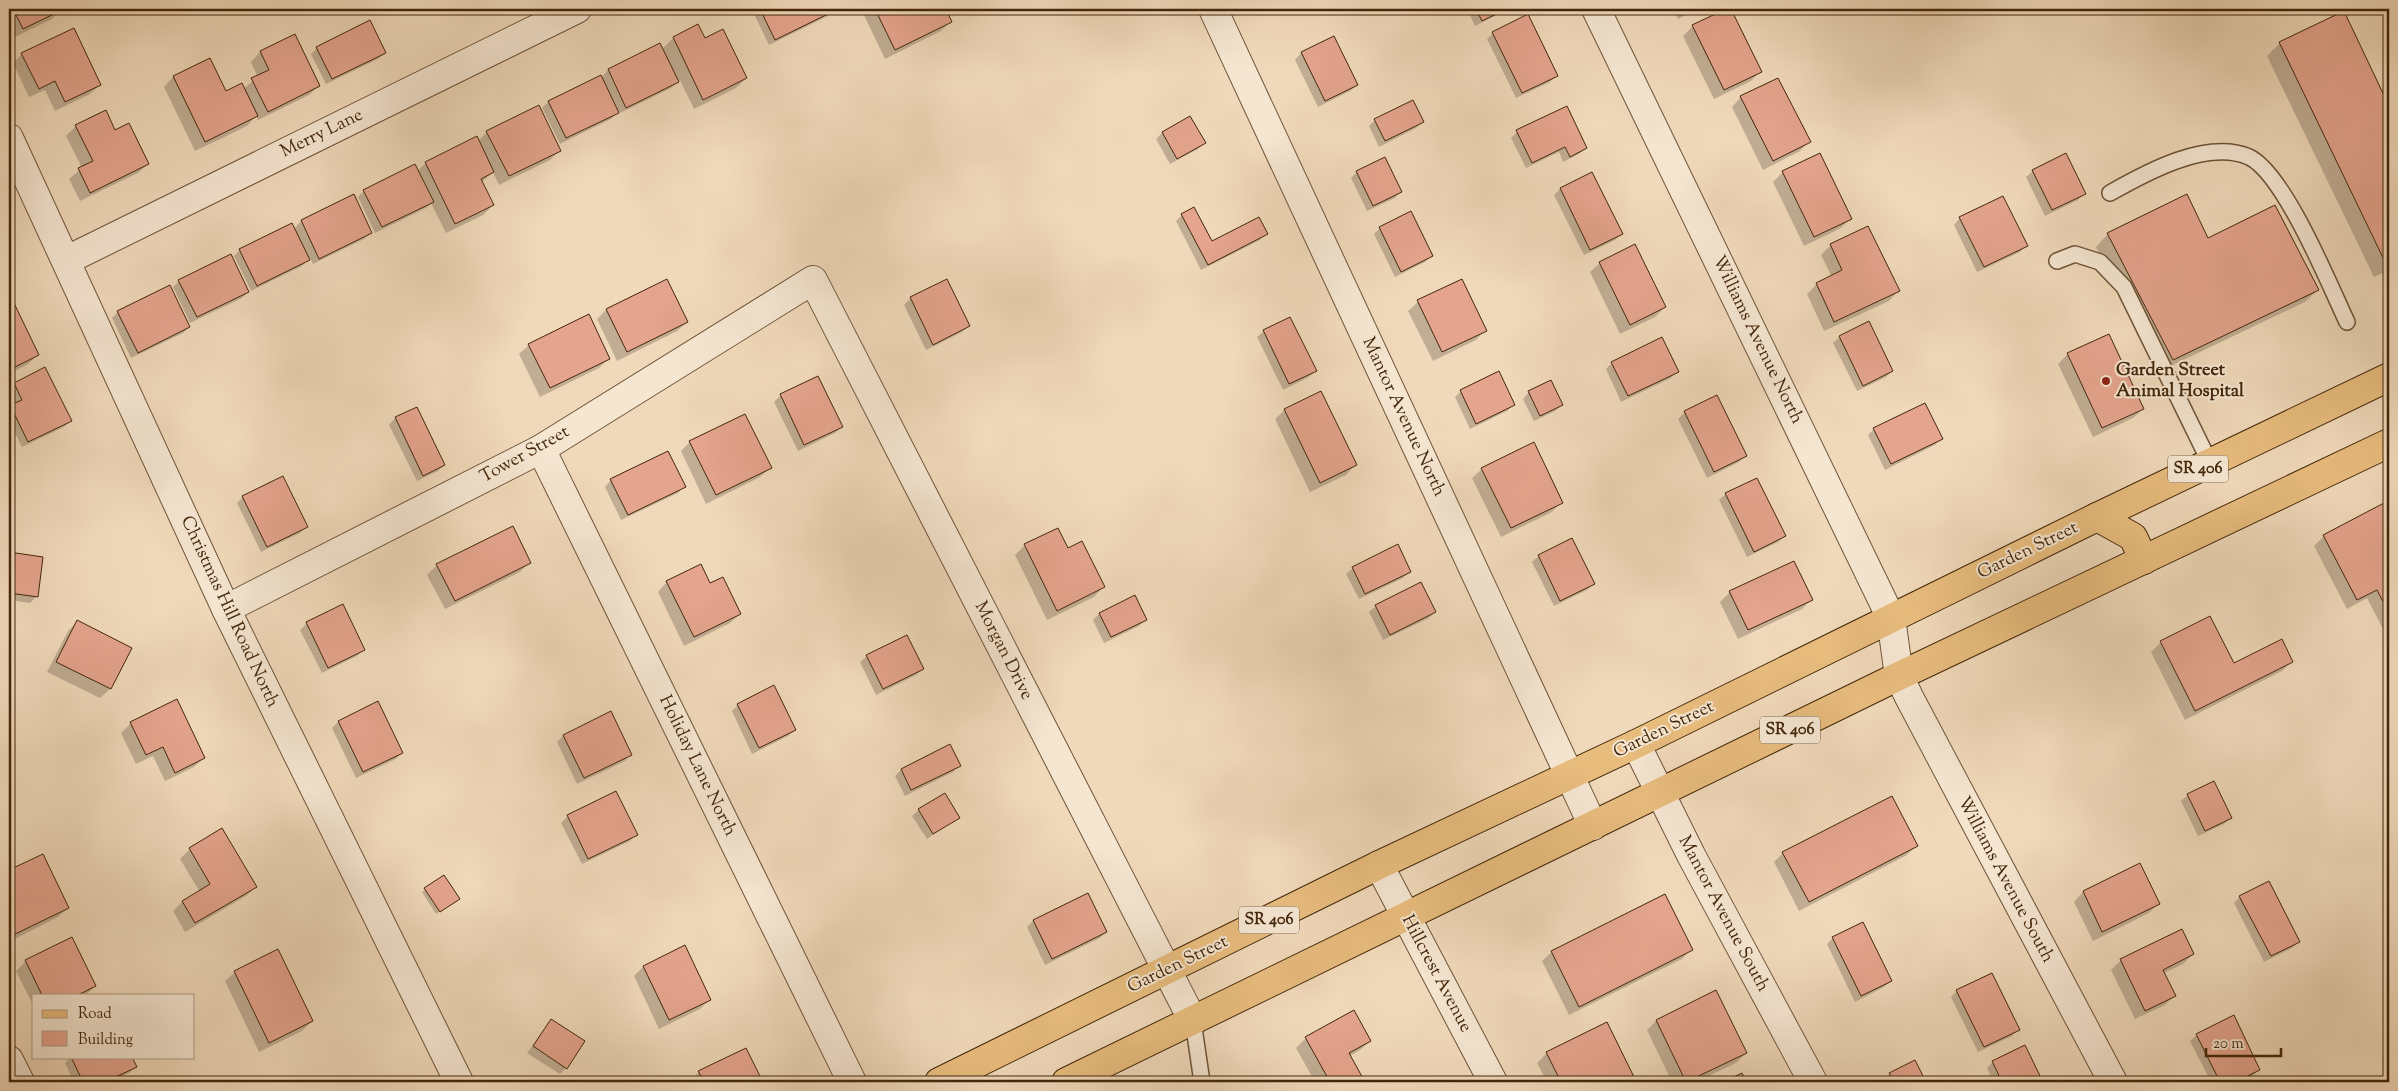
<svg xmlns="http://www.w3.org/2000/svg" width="2398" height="1091" viewBox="0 0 2398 1091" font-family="'Sorts Mill Goudy',serif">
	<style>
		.shadow { fill: #0003 }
		.building { fill: #e4a48d; stroke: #43270a }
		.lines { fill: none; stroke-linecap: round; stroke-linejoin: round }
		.service-casing { stroke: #6e5436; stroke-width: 18 }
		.minor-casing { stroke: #6e5436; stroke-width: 30 }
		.primary-casing { stroke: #43270a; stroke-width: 30 }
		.service { stroke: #f5e6d2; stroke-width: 15 }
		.minor { stroke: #f5e6d2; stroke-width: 28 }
		.primary { stroke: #e8bc7d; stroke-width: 28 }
		.poi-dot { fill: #8f2418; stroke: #f5e6d2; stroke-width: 2 }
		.labels { text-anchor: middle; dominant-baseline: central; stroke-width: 4; stroke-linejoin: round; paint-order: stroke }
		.shield { fill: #f5e6d2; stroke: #786046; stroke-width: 1 }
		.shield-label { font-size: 16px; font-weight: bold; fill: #43270a }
		.street-label { font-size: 18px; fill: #43270a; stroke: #f5e6d2 }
		.poi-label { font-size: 18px; font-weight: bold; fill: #43270a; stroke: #f5e6d2; text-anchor: start }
	</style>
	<rect width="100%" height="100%" fill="#f0d9ba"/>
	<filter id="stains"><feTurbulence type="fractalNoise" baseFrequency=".004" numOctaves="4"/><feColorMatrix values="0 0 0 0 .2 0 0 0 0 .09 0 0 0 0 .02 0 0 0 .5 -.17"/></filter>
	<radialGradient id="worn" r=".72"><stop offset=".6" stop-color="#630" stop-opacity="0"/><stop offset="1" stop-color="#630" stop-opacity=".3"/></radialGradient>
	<g class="shadow">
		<path d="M9 9H62L52 19 13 38 9 28Z"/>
		<path d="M756 9H836L830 15 769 45 753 12Z"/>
		<path d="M861 9H944L950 22 941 31 885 59Z"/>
		<path d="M1467 9H1509L1475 26Z"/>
		<path d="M1673 9H1698L1678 19Z"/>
		<path d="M1730 9 1760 71 1751 81 1714 99 1683 36 1693 26Z"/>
		<path d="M2343 13 2389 108V270L2374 277 2267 56 2280 43Z"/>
		<path d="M698 26 704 40 746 78 736 88 694 109 680 80 671 88 620 113 619 111 611 119 560 144 542 108 548 102 601 78 608 70 660 45 662 49 673 38Z"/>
		<path d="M1493 33 1556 76 1550 82 1516 98 1487 39Z"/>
		<path d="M295 36 319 86 309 95 258 120 256 116 247 126 195 151 164 87 173 77 209 60 225 93 243 89 258 77 251 62 260 52Z"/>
		<path d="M1334 38 1357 85 1350 91 1318 107 1295 60 1301 53Z"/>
		<path d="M317 48 385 53 378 59 326 84 311 54Z"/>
		<path d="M22 54 100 85 90 94 55 111 45 90 29 97 13 63Z"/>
		<path d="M1741 97 1809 141 1800 151 1763 170 1732 107Z"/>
		<path d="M1375 120 1423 122 1416 128 1379 147 1369 126Z"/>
		<path d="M76 126 114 131 148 164 138 173 80 201 69 179 82 168 66 136Z"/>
		<path d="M487 132 560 150 550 160 499 185 493 172 482 182 493 205 483 215 446 233 431 203 426 208 375 233 358 197 364 191 417 171 426 163 478 141Z"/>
		<path d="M1517 132 1586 148 1579 154 1563 162 1559 152 1526 168 1511 138Z"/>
		<path d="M1162 133 1204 143 1198 149 1170 164 1156 139Z"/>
		<path d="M1819 155 1850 219 1841 228 1804 246 1773 182 1783 172Z"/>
		<path d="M2033 171 2084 193 2078 200 2045 216 2026 177Z"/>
		<path d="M1357 172 1401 191 1395 198 1367 211 1351 178Z"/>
		<path d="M1560 189 1621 234 1615 240 1584 255 1554 195Z"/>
		<path d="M353 196 371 233 364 239 313 264 310 258 302 266 251 291 234 256 240 250 294 229 301 221Z"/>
		<path d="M1182 215 1212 243 1266 233 1260 240 1201 270 1176 221Z"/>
		<path d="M1960 218 2026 245 2020 252 1977 272 1954 225Z"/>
		<path d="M1380 228 1431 256 1425 262 1395 277 1374 234Z"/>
		<path d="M2108 234 2207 240 2318 290 2305 302 2160 371 2096 247Z"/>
		<path d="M1831 245 1898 291 1889 301 1824 331 1807 294 1817 284 1832 277 1821 255Z"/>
		<path d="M1600 263 1665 307 1655 317 1620 334 1590 272Z"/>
		<path d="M667 280 687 322 677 331 617 361 597 319 606 310Z"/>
		<path d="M179 281 248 292 242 298 190 323 173 287Z"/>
		<path d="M946 281 968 326 962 332 926 350 904 305 911 298Z"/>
		<path d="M12 302 38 355 28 364 9 374V304Z"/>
		<path d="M1418 302 1485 330 1476 340 1433 361 1408 311Z"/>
		<path d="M118 312 189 327 183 333 131 358 112 318Z"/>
		<path d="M1264 331 1315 371 1309 377 1283 390 1257 337Z"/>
		<path d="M1840 337 1892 371 1886 377 1857 391 1833 343Z"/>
		<path d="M529 345 609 358 599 368 540 397 519 354Z"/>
		<path d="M2068 354 2143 409 2133 418 2093 437 2058 364Z"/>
		<path d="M1612 363 1677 371 1671 378 1621 402 1606 369Z"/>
		<path d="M45 369 70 421 64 427 22 447 9 421V409L15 404 9 389 14 384Z"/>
		<path d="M818 377 842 426 835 433 798 451 774 402 780 396Z"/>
		<path d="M1461 391 1514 404 1507 411 1470 429 1455 397Z"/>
		<path d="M1529 392 1562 405 1555 411 1534 421 1523 399Z"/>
		<path d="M1716 397 1745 456 1739 462 1707 478 1678 419 1685 412Z"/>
		<path d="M416 408 444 465 438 471 417 481 389 425 395 418Z"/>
		<path d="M1285 410 1355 465 1346 475 1310 492 1275 419Z"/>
		<path d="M1874 429 1941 439 1935 445 1885 470 1868 435Z"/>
		<path d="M690 442 770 468 760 477 706 504 681 451Z"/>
		<path d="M1482 469 1561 502 1552 512 1501 537 1472 478Z"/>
		<path d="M611 480 684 486 678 493 621 520 605 487Z"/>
		<path d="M1726 494 1784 536 1778 542 1747 557 1719 500Z"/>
		<path d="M243 497 306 527 300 533 261 552 237 503Z"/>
		<path d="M2384 505 2389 516V628L2384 631 2367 598 2347 609 2314 546 2324 536Z"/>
		<path d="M1025 545 1067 550 1103 587 1094 597 1047 620 1015 555Z"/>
		<path d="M9 554 42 558 37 596 30 603 9 600Z"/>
		<path d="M1539 556 1593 584 1587 590 1554 606 1532 562Z"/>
		<path d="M530 562 520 572 445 609 427 575 437 565Z"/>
		<path d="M1353 568 1410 571 1403 578 1359 599 1346 574Z"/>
		<path d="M667 582 710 585 740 614 730 623 684 646 658 592Z"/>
		<path d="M1730 592 1811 600 1802 609 1738 639 1720 602Z"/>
		<path d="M1134 597 1145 620 1139 626 1104 643 1093 620 1099 614Z"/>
		<path d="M1376 606 1435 612 1429 618 1383 640 1369 612Z"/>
		<path d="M2209 617 2233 665 2292 661 2282 671 2185 720 2151 652 2160 643Z"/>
		<path d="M77 622 130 648 110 689 100 698 47 672 68 631Z"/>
		<path d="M307 623 364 649 357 656 322 673 300 630Z"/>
		<path d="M867 656 923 669 916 675 876 695 860 662Z"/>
		<path d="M738 705 795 730 788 736 752 754 732 711Z"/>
		<path d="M611 713 631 754 625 761 577 784 557 742 563 736Z"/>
		<path d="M338 722 402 752 396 759 356 778 332 728Z"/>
		<path d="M131 723 204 758 194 767 165 781 153 756 136 764 121 733Z"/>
		<path d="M959 766 953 772 905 796 895 776 901 770Z"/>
		<path d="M616 793 636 834 630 841 582 864 561 823 568 816Z"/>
		<path d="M2188 795 2231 817 2224 824 2198 836 2181 801Z"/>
		<path d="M919 810 958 818 927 839 912 816Z"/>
		<path d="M1916 846 1907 855 1799 911 1774 862 1783 853Z"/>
		<path d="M190 849 256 887 246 896 185 932 173 911 182 902 200 892 180 859Z"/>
		<path d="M42 855 68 908 58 917 9 942V872Z"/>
		<path d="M2140 865 2158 904 2149 913 2093 941 2074 902 2083 892Z"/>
		<path d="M444 877 456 901 436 914 422 892Z"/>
		<path d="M1087 894 1106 932 1100 938 1045 965 1027 927 1033 921Z"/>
		<path d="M2240 897 2299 941 2292 948 2264 962 2234 903Z"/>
		<path d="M1833 938 1891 981 1884 987 1855 1002 1827 944Z"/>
		<path d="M72 939 95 986 86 995H34V1007L16 971 26 961Z"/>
		<path d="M1691 950 1682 959 1569 1015 1542 961 1552 952Z"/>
		<path d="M2193 954 2183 964 2164 973 2175 995 2165 1005 2135 1019 2111 970 2121 960Z"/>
		<path d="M643 967 710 999 700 1009 659 1029 634 976Z"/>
		<path d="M235 972 312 1021 302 1031 259 1052 225 981Z"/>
		<path d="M1957 991 2018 1029 2012 1036 1978 1052 1951 997Z"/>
		<path d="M551 1020 566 1068 560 1074 527 1053Z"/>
		<path d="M1656 1021 1746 1053 1736 1063 1696 1082H1672L1647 1030Z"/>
		<path d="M2197 1035 2259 1069 2253 1076 2239 1082H2211L2190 1041Z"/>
		<path d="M1306 1038 1370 1041 1360 1050 1350 1056 1364 1082H1315L1296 1048Z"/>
		<path d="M2024 1047 2041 1082H1993L1987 1068 1993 1062Z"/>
		<path d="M745 1049 761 1082H694L693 1078 699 1072Z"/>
		<path d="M1547 1053 1633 1078 1629 1082H1547L1537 1063Z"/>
		<path d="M71 1057H131L135 1067 129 1073 110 1082H74L65 1063Z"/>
		<path d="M1915 1062 1925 1082H1884V1080L1890 1074Z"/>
	</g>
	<g class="building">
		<path d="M13 9H64L23 29Z"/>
		<path d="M760 9H838L775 40Z"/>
		<path d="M875 9H946L952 22 895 50Z"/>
		<path d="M1476 9H1506L1482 21Z"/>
		<path d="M1726 9H1731L1762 72 1724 90 1692 25Z"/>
		<path d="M2344 11 2389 106V265L2387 266 2279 42Z"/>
		<path d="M1528 14 1558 76 1522 93 1492 32Z"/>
		<path d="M370 20 386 53 332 79 316 47Z"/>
		<path d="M698 24 705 38 723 29 747 78 703 100 673 37Z"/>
		<path d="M74 28 101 85 65 102 55 81 39 89 21 53Z"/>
		<path d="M295 34 320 86 268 112 251 78 269 70 260 51Z"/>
		<path d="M1334 36 1358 85 1325 101 1301 52Z"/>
		<path d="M660 43 679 82 626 108 608 69Z"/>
		<path d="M210 58 226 91 242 83 258 116 205 142 173 76Z"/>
		<path d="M601 75 619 113 566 138 548 101Z"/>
		<path d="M1778 78 1811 142 1773 161 1740 96Z"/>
		<path d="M1413 100 1424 122 1385 141 1374 119Z"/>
		<path d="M539 105 561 151 509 176 486 131Z"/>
		<path d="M1567 106 1587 148 1570 157 1565 147 1532 163 1516 130Z"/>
		<path d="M106 110 115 130 129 123 149 164 90 193 78 168 93 161 75 125Z"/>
		<path d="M1190 116 1206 143 1177 159 1162 132Z"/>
		<path d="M477 136 494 172 481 179 494 205 455 224 425 162Z"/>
		<path d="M1820 153 1852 219 1814 237 1782 171Z"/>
		<path d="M2066 153 2086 194 2052 210 2032 170Z"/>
		<path d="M1385 157 1402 192 1373 206 1356 171Z"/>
		<path d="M415 164 434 202 382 227 363 190Z"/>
		<path d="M1592 172 1623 234 1590 250 1560 188Z"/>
		<path d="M354 194 372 233 319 259 301 220Z"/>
		<path d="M2187 194 2208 238 2275 205 2319 290 2173 360 2107 233Z"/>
		<path d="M2003 196 2028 246 1984 267 1959 217Z"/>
		<path d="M1194 207 1212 241 1259 217 1268 234 1208 265 1181 214Z"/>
		<path d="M1411 211 1433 256 1401 272 1379 227Z"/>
		<path d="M292 223 310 260 257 286 239 249Z"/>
		<path d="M1868 226 1900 291 1834 322 1816 283 1842 270 1830 244Z"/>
		<path d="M1635 244 1666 307 1630 325 1599 262Z"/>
		<path d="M231 254 249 292 197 317 178 280Z"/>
		<path d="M667 279 688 322 627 352 606 309Z"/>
		<path d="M947 279 970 326 933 345 910 297Z"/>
		<path d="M1462 279 1487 331 1442 352 1417 300Z"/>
		<path d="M170 285 190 327 138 353 117 311Z"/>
		<path d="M13 301 39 355 9 370V303Z"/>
		<path d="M589 314 610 359 550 388 528 344Z"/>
		<path d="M1290 317 1317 371 1289 384 1263 330Z"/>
		<path d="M1869 321 1893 371 1863 386 1839 336Z"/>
		<path d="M2109 334 2144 409 2102 428 2067 353Z"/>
		<path d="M1662 337 1679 372 1628 396 1611 362Z"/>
		<path d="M45 367 72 421 28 442 10 405 22 400 14 383Z"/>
		<path d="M1499 371 1515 405 1476 424 1460 390Z"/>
		<path d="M818 376 843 427 804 445 780 394Z"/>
		<path d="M1551 380 1563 405 1540 416 1528 391Z"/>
		<path d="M1321 391 1357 465 1320 483 1284 409Z"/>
		<path d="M1717 395 1747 456 1714 472 1684 411Z"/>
		<path d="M1925 403 1943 439 1891 464 1873 428Z"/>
		<path d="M417 407 445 465 423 476 395 417Z"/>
		<path d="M745 414 772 468 716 495 689 441Z"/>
		<path d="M1534 442 1563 503 1511 528 1481 468Z"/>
		<path d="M668 451 686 487 628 515 610 479Z"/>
		<path d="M283 476 308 527 267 547 242 496Z"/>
		<path d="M1757 478 1786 536 1754 552 1725 493Z"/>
		<path d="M2384 503 2389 513V613L2377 590 2357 600 2323 535Z"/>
		<path d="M513 526 531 563 455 601 436 564Z"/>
		<path d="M1058 528 1068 548 1082 541 1105 587 1057 611 1024 544Z"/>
		<path d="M1572 538 1595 584 1560 601 1538 555Z"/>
		<path d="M1398 544 1411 572 1365 594 1352 567Z"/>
		<path d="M9 552 43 557 38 597 9 593Z"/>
		<path d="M1794 561 1813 600 1748 630 1729 591Z"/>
		<path d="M701 564 710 583 723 577 741 614 694 637 666 581Z"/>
		<path d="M1421 582 1436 612 1390 635 1375 605Z"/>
		<path d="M1135 595 1147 620 1111 637 1099 613Z"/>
		<path d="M343 604 365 650 328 668 306 622Z"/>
		<path d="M2210 616 2234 663 2282 639 2293 662 2195 711 2160 641Z"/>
		<path d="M77 620 132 648 111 689 56 662Z"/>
		<path d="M907 635 924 669 883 689 866 655Z"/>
		<path d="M774 685 796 730 759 748 737 704Z"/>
		<path d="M177 699 205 758 175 773 163 747 146 755 130 722Z"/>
		<path d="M378 701 403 753 363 772 338 721Z"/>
		<path d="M611 711 632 755 584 778 563 735Z"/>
		<path d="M950 744 961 766 911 790 901 769Z"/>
		<path d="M2214 781 2232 818 2205 831 2187 794Z"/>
		<path d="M616 791 638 835 588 859 567 815Z"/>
		<path d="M945 793 960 818 933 834 918 809Z"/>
		<path d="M1892 796 1918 846 1809 902 1782 852Z"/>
		<path d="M222 828 257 887 195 923 182 901 210 884 189 848Z"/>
		<path d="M43 854 69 908 9 937V870Z"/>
		<path d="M2140 863 2160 904 2102 932 2083 891Z"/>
		<path d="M444 875 460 899 440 912 424 888Z"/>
		<path d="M2269 881 2300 942 2271 956 2239 896Z"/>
		<path d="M1088 893 1107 932 1052 959 1033 920Z"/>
		<path d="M1665 894 1693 950 1579 1007 1551 951Z"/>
		<path d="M1863 922 1892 981 1861 996 1832 937Z"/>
		<path d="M2182 929 2194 954 2163 970 2176 996 2145 1011 2120 959Z"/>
		<path d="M72 937 96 986 78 995H42L25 960Z"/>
		<path d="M685 945 711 1000 669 1020 643 966Z"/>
		<path d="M278 949 313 1021 269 1043 234 971Z"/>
		<path d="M1992 973 2020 1030 1984 1047 1956 990Z"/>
		<path d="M1716 990 1747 1053 1686 1082 1656 1020Z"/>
		<path d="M1354 1010 1371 1041 1349 1053 1365 1082H1330L1305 1037Z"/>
		<path d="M2234 1015 2260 1070 2235 1082H2220L2196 1034Z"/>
		<path d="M551 1019 585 1041 567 1069 533 1046Z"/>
		<path d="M1607 1022 1635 1079 1627 1082H1585L1582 1076 1570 1082H1561L1546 1052Z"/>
		<path d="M2025 1045 2043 1082H2002L1992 1061Z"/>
		<path d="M746 1048 763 1082H704L698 1071Z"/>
		<path d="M71 1057H132L137 1067 105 1082H83Z"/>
		<path d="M1915 1060 1926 1082H1894L1889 1073Z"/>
		<path d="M1742 1073 1746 1082H1723Z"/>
	</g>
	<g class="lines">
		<g class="service-casing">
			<g id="service">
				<path d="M2110 193C2147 172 2207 139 2249 157 2284 173 2330 286 2347 322"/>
				<path d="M2057 261 2075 254 2100 262 2124 287 2210 463"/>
				<path d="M1193 1021 1202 1082"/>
			</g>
		</g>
		<g class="minor-casing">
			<g id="minor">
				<path d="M1213 9 1593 826"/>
				<path d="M1596 9 1891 618 1899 676 1909 697 2113 1082"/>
				<path d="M9 138 226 609 459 1082"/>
				<path d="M67 260 577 9"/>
				<path d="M541 449 852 1082"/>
				<path d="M226 609 541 449 813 280 1193 1021"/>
				<path d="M1636 744 1691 855 1813 1082"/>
				<path d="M1379 865 1493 1082"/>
				<path d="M9 1060 20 1082"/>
			</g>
		</g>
		<g class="primary-casing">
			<g id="primary">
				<path d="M2097 517 2133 537 2144 560"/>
				<path d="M939 1082 1379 865 1636 744 2097 517 2389 377"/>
				<path d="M1066 1082 1899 676 2389 443"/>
			</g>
		</g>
		<use href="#service" class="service"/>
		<use href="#minor" class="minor"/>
		<use href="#primary" class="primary"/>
	</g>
	<circle class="poi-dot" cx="2106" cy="381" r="5"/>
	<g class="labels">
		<g class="shield">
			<rect x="2168" y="455.5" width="60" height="27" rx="4"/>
			<rect x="1760" y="716.5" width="60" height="27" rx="4"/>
			<rect x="1239" y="906.5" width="60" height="27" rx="4"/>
		</g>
		<g class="shield-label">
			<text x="2198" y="469">SR 406</text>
			<text x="1790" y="730">SR 406</text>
			<text x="1269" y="920">SR 406</text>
		</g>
		<g class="street-label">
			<text transform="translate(322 134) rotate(-26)">Merry Lane</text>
			<text transform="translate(1757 340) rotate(64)">Williams Avenue North</text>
			<text transform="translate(1403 417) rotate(65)">Mantor Avenue North</text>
			<text transform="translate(525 455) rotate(-29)">Tower Street</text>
			<text transform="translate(2028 551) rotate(-26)">Garden Street</text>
			<text transform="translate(229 612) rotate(65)">Christmas Hill Road North</text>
			<text transform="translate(1003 651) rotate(63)">Morgan Drive</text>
			<text transform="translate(1664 730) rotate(-26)">Garden Street</text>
			<text transform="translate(697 766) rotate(64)">Holiday Lane North</text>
			<text transform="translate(2005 880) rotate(62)">Williams Avenue South</text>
			<text transform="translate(1723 914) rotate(62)">Mantor Avenue South</text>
			<text transform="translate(1178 965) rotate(-26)">Garden Street</text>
			<text transform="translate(1436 974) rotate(62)">Hillcrest Avenue</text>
		</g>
		<g class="poi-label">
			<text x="2116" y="371">Garden Street<tspan x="2116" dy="21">Animal Hospital</tspan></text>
		</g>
	</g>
	<rect width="2398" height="1091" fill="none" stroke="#f0d9ba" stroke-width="30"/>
	<rect x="10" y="10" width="2378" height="1071" fill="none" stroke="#43270a" stroke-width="2.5"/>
	<rect x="15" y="15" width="2368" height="1061" fill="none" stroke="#43270a"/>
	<rect x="32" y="994" width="162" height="65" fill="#f5e6d2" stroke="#ae9a82"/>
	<rect x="42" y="1010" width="25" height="8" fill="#e8bc7d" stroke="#ae9a82"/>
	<text x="78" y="1018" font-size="15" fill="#43270a">Road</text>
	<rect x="42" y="1031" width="25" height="15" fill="#e4a48d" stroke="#ae9a82"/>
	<text x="78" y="1044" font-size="15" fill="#43270a">Building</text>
	<path d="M2206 1048v8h75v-8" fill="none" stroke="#43270a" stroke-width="2.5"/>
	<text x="2213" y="1048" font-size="15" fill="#43270a" stroke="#f5e6d2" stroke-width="4" paint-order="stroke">20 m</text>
	<rect width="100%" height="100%" filter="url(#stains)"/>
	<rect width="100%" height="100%" fill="url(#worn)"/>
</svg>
